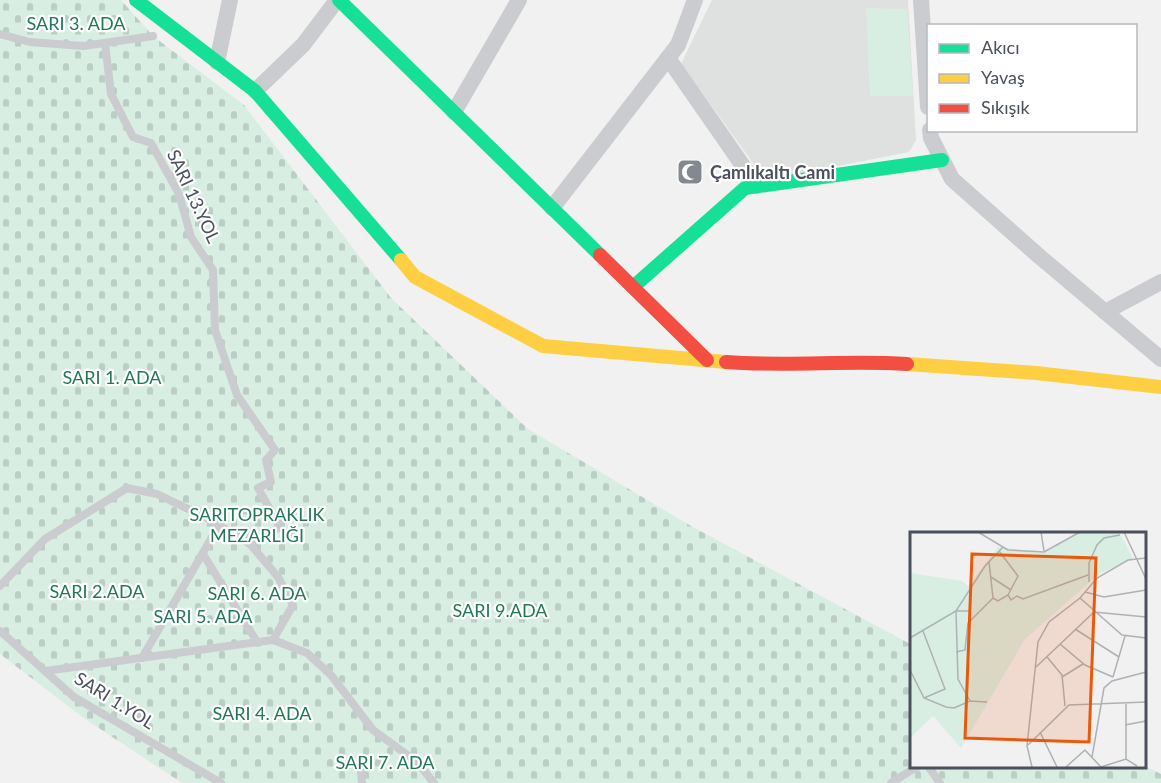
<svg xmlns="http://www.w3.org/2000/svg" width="1161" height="783" viewBox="0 0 1161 783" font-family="Lato,sans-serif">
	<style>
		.education { fill: #dfe0e0 }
		.grass { fill: #d8eee3 }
		.cemetery { fill: url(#cemetery-stones) }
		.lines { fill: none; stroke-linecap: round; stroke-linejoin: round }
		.lane { stroke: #cbcccf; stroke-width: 8 }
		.street { stroke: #cbcccf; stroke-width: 16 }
		.fast { stroke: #16e098; stroke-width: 14 }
		.slow { stroke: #ffcf43; stroke-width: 14 }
		.jam { stroke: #f24e42; stroke-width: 14 }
		.labels { text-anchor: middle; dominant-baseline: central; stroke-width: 4.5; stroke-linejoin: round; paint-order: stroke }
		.park-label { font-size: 18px; fill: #217758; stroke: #fff }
		.poi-label { font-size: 18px; font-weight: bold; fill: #4a515c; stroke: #fff; text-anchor: start }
		.street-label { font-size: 18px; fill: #4a515c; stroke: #fff }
		.inset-road { fill: none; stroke: #aeb1b5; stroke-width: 1.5 }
		.view { fill: #e8590c; fill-opacity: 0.15; stroke: #e8590c; stroke-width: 3 }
		.inset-edge { fill: none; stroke: #4a515c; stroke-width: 3 }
	</style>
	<defs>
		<pattern id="cemetery-stones" width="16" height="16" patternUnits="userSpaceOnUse" patternTransform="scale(1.5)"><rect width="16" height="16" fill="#d8eee3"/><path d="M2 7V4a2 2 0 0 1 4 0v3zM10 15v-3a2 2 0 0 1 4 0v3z" fill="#bbcec5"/></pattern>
	</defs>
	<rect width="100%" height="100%" fill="#f1f1f1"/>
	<path class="education" d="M712 0H908L916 140 909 152 777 178 756 167 681 64Z"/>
	<path class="grass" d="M866 8 907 9 913 96H870Z"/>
	<path class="cemetery" d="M0 0H121L153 36 244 105 391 298 528 429 691 526 912 645V766H1145L1161 774V783H182L85 719 0 654Z"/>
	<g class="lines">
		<g class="lane">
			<path d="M0 34 30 42 83 46 153 36"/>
			<path d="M105 43 111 94 133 137 151 143 179 194 191 237 213 270 215 330 237 395 275 450 266 460 271 482 258 488 280 527 250 544"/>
			<path d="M203 554 257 642"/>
			<path d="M0 586 45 539 127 488 157 494 209 519 250 544 278 577 293 605 273 640"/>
			<path d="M0 631 74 697 221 783"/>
			<path d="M142 658 219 525"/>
			<path d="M45 671 273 640 307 653 331 675 373 730 417 762 434 783"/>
			<path d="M928 766 940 783"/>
			<path d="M361 772 362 783"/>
			<path d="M891 783 918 766"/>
		</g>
		<g class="street">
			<path d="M921 0 928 107"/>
			<path d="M668 58 757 186"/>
			<path d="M217 62 230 0"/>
			<path d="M255 91 303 45 337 0"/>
			<path d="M454 112 519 0"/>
			<path d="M930 130 931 138 952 179 1040 257 1161 359"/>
			<path d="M552 208 678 45 695 0"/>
			<path d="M1105 312 1161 282"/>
		</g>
		<g class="fast">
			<path d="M136 0 255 91 401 260"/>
			<path d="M339 0 600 255"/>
			<path d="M633 287 745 188 942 160"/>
		</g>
		<g class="slow">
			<path d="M401 260 415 277 543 346 726 362"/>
			<path d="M907 364 1036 373 1161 387"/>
		</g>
		<g class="jam">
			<path d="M600 255 707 360"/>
			<path d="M726 362C786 367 847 360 907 364"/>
		</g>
	</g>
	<defs>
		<g id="mosque-square" transform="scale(1.35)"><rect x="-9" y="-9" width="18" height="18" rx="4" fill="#848990" stroke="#fff"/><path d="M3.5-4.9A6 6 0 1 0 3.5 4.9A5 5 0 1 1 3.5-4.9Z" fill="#fff"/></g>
	</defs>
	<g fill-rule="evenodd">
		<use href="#mosque-square" x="690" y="172"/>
	</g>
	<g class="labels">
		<g class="park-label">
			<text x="76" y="23">SARI 3. ADA</text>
			<text x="112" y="377">SARI 1. ADA</text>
			<text x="257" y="514">SARITOPRAKLIK<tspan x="257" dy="21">MEZARLIĞI</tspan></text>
			<text x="97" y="591">SARI 2.ADA</text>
			<text x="257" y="593">SARI 6. ADA</text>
			<text x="500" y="610">SARI 9.ADA</text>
			<text x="203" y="616">SARI 5. ADA</text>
			<text x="262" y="713">SARI 4. ADA</text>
			<text x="385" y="762">SARI 7. ADA</text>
		</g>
		<g class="poi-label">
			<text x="710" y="172">Çamlıkaltı Cami</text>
		</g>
		<g class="street-label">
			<text transform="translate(194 196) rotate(65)">SARI 13.YOL</text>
			<text transform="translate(115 700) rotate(32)">SARI 1.YOL</text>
		</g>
	</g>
	<g transform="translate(910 532)">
		<rect width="236" height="236" fill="#f1f1f1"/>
		<path d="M170 0H209L223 26 189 42 115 107 51 216 23 184 0 206V41L52 49 58 54 88 15 134 20Z" fill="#d8eee3"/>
		<path class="inset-road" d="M68 0 98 18 134 20 170 0M131 0 134 19M214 0 236 47M81 45 101 58M179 50V31L187 13 194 6 210 3M175 60 194 65 236 58M98 63 101 68 107 64 113 67 178 43M83 66 88 69 98 63 108 44 89 19M170 66 212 103 236 106M165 97 209 125M13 99 35 157 14 166M0 106 46 79 75 34 93 15M150 112 175 133 203 145M46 120 55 118 58 91 83 66 79 30M137 125 152 143 155 174M126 135 184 80 236 85M0 138 14 166 36 175 44 176 60 169 77 170M152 145 173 132M203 145 215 104M60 169 48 147 46 79H61M216 172V227M215 193 236 189M130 200 147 235M118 213 159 173 236 170M182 225 194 156 202 149 236 140M122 235 117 214 128 110 139 90 170 66 187 46 218 28 236 26M156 235 175 218 191 235M191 235 216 227 227 234"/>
		<path class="view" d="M62 22 186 26 179 210 55 206Z"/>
		<rect width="236" height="236" class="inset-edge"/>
	</g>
	<rect x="927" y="24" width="210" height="108" fill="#ffffff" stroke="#b7b9be" stroke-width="1.5"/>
	<rect x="939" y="44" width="30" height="9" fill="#16e098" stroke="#b7b9be" stroke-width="1.5"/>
	<text x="981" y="54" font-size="18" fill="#4a515c">Akıcı</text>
	<rect x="939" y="74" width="30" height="9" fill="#ffcf43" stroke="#b7b9be" stroke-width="1.5"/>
	<text x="981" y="84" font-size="18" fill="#4a515c">Yavaş</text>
	<rect x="939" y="104" width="30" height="9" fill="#f24e42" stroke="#b7b9be" stroke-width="1.5"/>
	<text x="981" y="114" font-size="18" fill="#4a515c">Sıkışık</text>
</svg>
